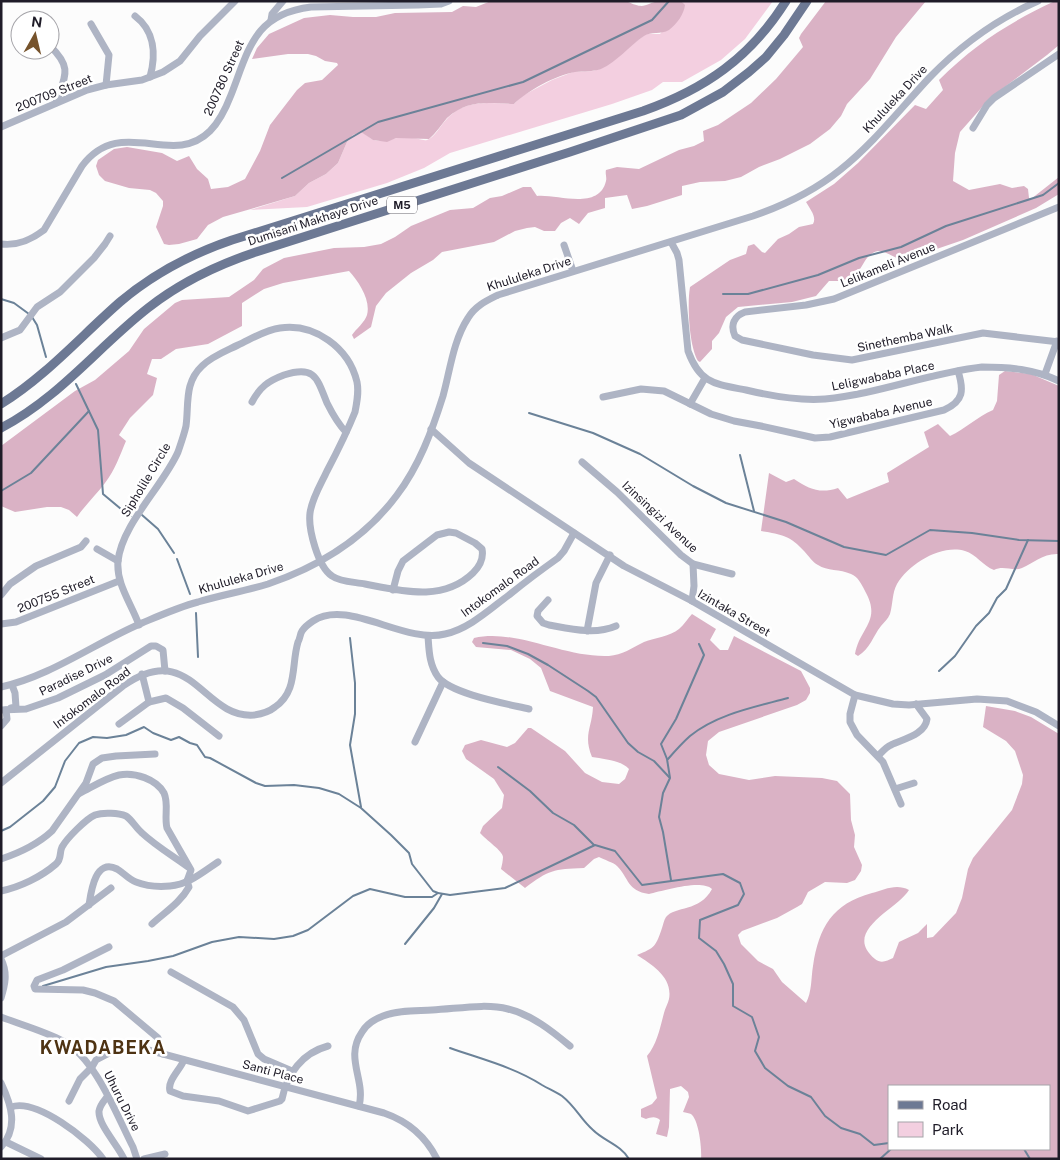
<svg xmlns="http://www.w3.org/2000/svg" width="1060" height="1160" viewBox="0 0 1060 1160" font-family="'Public Sans',sans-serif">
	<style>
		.green { fill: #f3cfe0 }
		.forest { fill: #dab2c5; fill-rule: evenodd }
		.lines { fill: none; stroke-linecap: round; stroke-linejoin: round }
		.stream { stroke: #6b8298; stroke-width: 2 }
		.minor { stroke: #aeb4c4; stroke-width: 7 }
		.major { stroke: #6d7994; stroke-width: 9 }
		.labels { text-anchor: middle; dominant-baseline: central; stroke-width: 5; stroke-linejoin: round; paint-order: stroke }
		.shield { fill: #fff; stroke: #626068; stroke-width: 1 }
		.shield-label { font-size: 11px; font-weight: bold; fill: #1f1c28 }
		.street-label { font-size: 12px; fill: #1f1c28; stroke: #fff }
		.district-label { font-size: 18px; font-weight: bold; letter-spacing: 1px; fill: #4e3313; stroke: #fff }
	</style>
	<rect width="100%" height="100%" fill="#fcfcfc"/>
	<path class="green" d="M681 1H773L745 39 721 60 682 82H663L652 90 612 104 450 153 424 168 387 183 307 207 250 210 295 196 309 183 326 174 338 163 347 142 353 135 361 132C366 134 369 138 374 140 383 143 388 139 397 138 401 137 408 137 412 138 417 138 423 141 427 140 435 137 440 126 446 120 464 99 489 103 514 104L522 96 552 80 573 72 593 71 602 68 646 34H660L684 5Z"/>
	<g class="forest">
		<path d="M491 1H626C647 11 643 3 661 1 667 1 674 1 681 1L685 5C684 14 677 24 669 30 661 35 651 31 644 36 629 46 617 62 601 69 592 72 584 71 575 72 556 75 527 91 514 104 488 103 468 99 447 118 441 125 436 133 429 139L396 138 387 142 373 140 361 132 353 135 347 142 338 163 326 174 309 183 295 196 223 217 208 225 197 239 179 244 169 245 164 244 156 227 163 206V201L156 193 150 190 129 188 105 181 99 175 96 166 98 160 114 149 127 147 162 153 177 161 189 156 197 169 208 179 211 189 228 187 245 179 260 151 270 125 297 90 305 83 322 80 338 65 337 63 325 61 316 56 308 54H288L252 59 257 48 269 34 304 18 330 15 353 17H376L395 13 452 12 463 6 476 7Z"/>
		<path d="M826 1H926L896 37 870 79 847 104 841 116 830 129 810 144 780 159 759 167 741 177 725 181 700 182 682 186V195L647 206 632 209 627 195 605 198V208L588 213 579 224 570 218 561 223 555 231H544L535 227 527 228 515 231 494 242 442 252 433 260 411 273 386 293 376 306 371 327 354 339 352 335C356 329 365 322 367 315 371 300 359 282 349 271L283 283 264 289 242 303V326L208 344 176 349 161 359H152L147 374 157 378 153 395 130 418 119 435 126 441C120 455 115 470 105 483 96 495 86 504 77 517L69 510 61 507H47L15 512 1 506V446L75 391 95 380 129 351 144 329 175 303 182 300 229 297 254 280 263 269 284 258 334 248 364 247 381 244 395 237 411 226 450 210 473 208 490 198 502 196 523 187H531L537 196C557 194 599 211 606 181 607 178 605 173 606 170L617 167 639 169 679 150 694 146 704 141 703 131 718 125 751 103 776 79 803 47 799 38 801 34Z"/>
		<path d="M1055 1H1059V45L1047 55 990 98 960 132 955 153 953 181 969 190 1000 184 1012 188 1024 186 1028 189 1029 198 1031 199 1059 177V194L1036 208 963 240 922 254 909 252 897 258C892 256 883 250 878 251 857 256 868 283 829 281L816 296 792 302 738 307 726 317 719 333 712 341V349L700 362 698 361C689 346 687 304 690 287L730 260 746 254 748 246 754 244 762 252 765 253 778 239 789 234 799 227 813 224C817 217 810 209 806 202L834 184 858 163 915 105 926 109 943 90 939 80C975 44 1010 22 1055 1Z"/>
		<path d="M1005 371 1031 374 1059 386V554C1043 553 1034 563 1022 568 1013 572 1004 565 994 570 983 566 976 554 965 551 941 544 909 564 897 584 892 593 893 604 890 614 888 619 884 622 881 626 873 636 870 649 858 656L855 654C860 627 882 621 865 591 861 583 858 577 851 574 840 569 827 571 818 565 812 562 809 556 804 551 791 536 781 534 761 531L769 473 786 482 794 479C809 489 820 494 838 488L847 499 889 482 887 473 929 447 924 432 938 424 950 436C965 429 977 417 993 410L997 401 999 375Z"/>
		<path d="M692 614 716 629 710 640 720 650H728L734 636 801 671 810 688V693L806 700 797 705 719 732 708 741 706 755 709 765 719 774 749 780 775 776 822 778 837 781 850 794 851 820 855 835 854 847 862 865 861 871 855 880 847 883 825 882 808 892 802 904 797 907 777 918 742 931 738 935 741 944 758 961 773 969 782 982 806 1003C812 992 811 978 813 966 819 927 832 904 872 893 884 890 896 883 909 890 898 909 841 931 875 959 881 964 887 961 893 958L899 942 918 933 927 924V938L933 937 956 913 962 898 968 869 973 858 1012 810 1022 784 1023 775 1015 751 1006 741 983 727 986 706 1015 711 1031 717 1059 734V1159H701C702 1149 699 1120 691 1114 689 1113 686 1113 683 1112L689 1097 688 1092 681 1086 670 1089 669 1127 667 1137 656 1134 660 1120C656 1116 651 1117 646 1119L641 1117V1109L652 1104 657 1098 647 1056C657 1044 660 1028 664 1013 665 1008 668 1004 669 999 673 977 652 965 637 955 655 948 656 946 662 928 663 925 664 920 666 917 675 906 700 912 712 889 701 879 663 891 649 894 627 891 629 878 617 866 613 862 604 860 599 857L594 859 584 868C553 869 549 870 525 888L501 869C502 865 503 860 503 857 503 851 486 840 480 833L483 826 502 808 504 795 494 779 466 759 462 751 465 745 481 740 507 747 515 743 528 728H531L565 751 585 773 602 782 619 784 625 779 629 769C621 760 603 759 592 757 583 735 592 728 593 707L550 691 541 668 530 659 511 650 476 647 472 642 474 638C516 628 563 658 609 656 622 655 632 648 644 642 655 638 670 636 679 629 684 625 688 618 692 614ZM1049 1086V1149H889V1086Z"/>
	</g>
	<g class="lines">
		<g class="stream">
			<path d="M282 178 378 122 523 82 652 20 669 1"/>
			<path d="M723 294H748L818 275 859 258 901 247 946 226 1043 195 1059 183"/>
			<path d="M1 299 14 303 29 314"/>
			<path d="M32 317 37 325 46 357"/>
			<path d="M76 384 98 430 103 494 127 514 131 516"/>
			<path d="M529 413 593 433 640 454 693 486 726 503 786 522 844 547 886 555 930 530 972 533 1019 540 1059 541"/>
			<path d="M740 455 754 511"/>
			<path d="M1 491 31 473 89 411"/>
			<path d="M142 515 158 529 174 553"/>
			<path d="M177 559 190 594"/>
			<path d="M196 613 198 657"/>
			<path d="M350 638 355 683V714L350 745 361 807"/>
			<path d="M483 643 507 646 528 654 548 665 588 691 596 697 628 743 638 752 654 761 669 777"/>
			<path d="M939 671 955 656 976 626 989 613 997 598 1006 589 1028 540"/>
			<path d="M668 759C675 751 682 743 690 736 717 714 755 707 788 698"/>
			<path d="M498 767 530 791 553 813 574 825 594 845"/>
			<path d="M1 831 10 827 43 801 55 787 65 761 79 743 93 737 107 738 126 735 144 727 153 733 171 740 179 737 190 743 197 745 205 757 210 758 256 783 265 786 294 785 319 788 339 794 361 808 391 835 409 853 412 864 433 891 438 893 450 895 505 888 595 845 615 851 642 885 723 874 740 883 744 894 738 905 700 920 699 938 716 951 724 964 733 984V1006L752 1017 759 1037 755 1051 765 1068 788 1086 811 1097 825 1116 841 1128 860 1134 874 1145 889 1143"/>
			<path d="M671 880 663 832 659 817 663 793 670 778 667 759 661 744 676 719 704 655 699 644"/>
			<path d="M405 944 434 908 442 894"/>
			<path d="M43 986 106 967 148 961 173 956 212 942 239 937 274 939 293 936 308 930 353 896 370 889 405 897H432L438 893"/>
			<path d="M450 1048C481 1059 514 1067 542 1085 549 1089 556 1092 562 1096 576 1107 581 1120 593 1130 604 1141 621 1145 629 1159"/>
			<path d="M1024 1149 1030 1159"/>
			<path d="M880 1159 891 1149"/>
		</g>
		<g class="minor">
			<path d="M135 16C155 31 156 55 150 77"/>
			<path d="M271 20 272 14 283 1"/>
			<path d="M91 24 109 55 106 85"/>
			<path d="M50 46C73 68 65 76 56 103"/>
			<path d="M1 127 87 90 106 85 142 80 163 72 180 61 200 36 235 1"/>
			<path d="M973 128 987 105 994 98 1059 54"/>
			<path d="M1059 207 834 299 806 305 745 312C734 316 730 325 735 336L742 340 813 355 852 360 983 333 1059 342"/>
			<path d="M671 242 677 253 679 260 688 351C700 384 715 384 746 390 771 396 799 401 825 399 878 394 929 373 982 367 1009 367 1034 369 1059 381"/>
			<path d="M1 244C18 246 31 240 44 230L82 166C121 114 172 169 210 131 220 121 226 108 231 95 249 49 254 14 311 7L418 5 441 4 449 1"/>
			<path d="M564 245 573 271"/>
			<path d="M1 338 20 330 37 307 60 292 94 258 105 244 110 236"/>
			<path d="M1045 374 1057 341"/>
			<path d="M603 397 641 389 664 391 711 414 734 421 761 426 815 438 830 437 944 410C964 401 964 390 958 371"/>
			<path d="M252 402C260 387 268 381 284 375 315 365 317 378 327 403 332 413 338 424 346 432"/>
			<path d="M690 404 705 378"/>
			<path d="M431 429 469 463 624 566 692 601 855 695 893 704 909 705 977 699 1007 701 1036 712 1059 726"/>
			<path d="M582 462 617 492 681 555 693 564 694 586 692 601"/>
			<path d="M97 549 118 561"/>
			<path d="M693 564 732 574"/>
			<path d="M1 595 10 584 36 566 81 547 86 541"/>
			<path d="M548 600 538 611 537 616 543 623 549 625C571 629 595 635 616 626"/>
			<path d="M1 624 16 622 119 581"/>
			<path d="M139 625C131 603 116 584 118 561 122 524 163 486 178 452 181 443 184 435 186 426 189 404 184 383 202 366 212 356 226 351 238 345 251 339 265 330 280 328 315 323 349 348 357 382 359 392 357 402 355 412 347 432 337 452 327 471 321 484 312 498 310 513 308 529 318 567 332 576 340 582 355 582 365 584 402 591 443 602 473 573 480 566 484 559 482 549L475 543 456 533 449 532 437 535 403 561 398 571 393 590"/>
			<path d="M587 631 596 583 610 555"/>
			<path d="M428 636C429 650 429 664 438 677 451 694 508 704 529 709"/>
			<path d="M142 674 149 702"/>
			<path d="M1 687C51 676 95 643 142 623 161 615 179 607 198 602 221 595 245 591 268 584 318 567 365 538 397 495 419 466 432 431 443 396 450 371 453 341 468 318 475 306 486 301 498 295L753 216C785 205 814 191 840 170 874 143 900 109 930 77 961 45 997 19 1038 1"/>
			<path d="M855 695 850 714V722L857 735 883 762 901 804"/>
			<path d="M11 708 16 707 15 693 12 685"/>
			<path d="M1 710 26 709 58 698 105 675 151 646H156L163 650 165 671"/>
			<path d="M119 724 149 702 166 698 183 708 219 736"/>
			<path d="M1 726 7 719 6 710"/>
			<path d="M415 742 443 682"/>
			<path d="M878 756C882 752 886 747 891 745 903 739 925 735 927 719L916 704"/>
			<path d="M1 783 123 686C192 638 202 719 254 715 261 714 269 712 275 707 298 691 291 665 298 642 300 639 300 634 302 631 304 628 310 623 313 621 348 598 403 644 445 634 469 629 490 609 509 595 525 582 541 570 558 558L564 551 574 533"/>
			<path d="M895 789 914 783"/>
			<path d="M80 793C92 787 106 778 119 775 135 772 156 779 164 793 169 804 164 817 167 828L191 870 187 881"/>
			<path d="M1 859C19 853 38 844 52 831L86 783 93 764 102 758 116 756 155 754"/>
			<path d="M1 891C20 887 41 877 56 864 62 859 59 853 62 847 67 838 86 819 95 815 103 812 119 813 126 816 132 820 136 828 142 833 156 846 173 856 188 867"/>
			<path d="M89 905C91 892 95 858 117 869 124 873 128 879 136 882 146 886 159 887 170 886 188 885 203 872 218 862"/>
			<path d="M152 924C165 912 180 903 189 887L187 881"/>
			<path d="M109 947 63 970 37 980 34 986 35 989 83 990 95 993 114 1001 158 1038 163 1054"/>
			<path d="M1 956 66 922 111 888"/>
			<path d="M1 959C8 973 5 985 1 998"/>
			<path d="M171 972 233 1007 244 1020 258 1054 264 1059 292 1071"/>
			<path d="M1 1017C22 1025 44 1031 63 1041 96 1059 116 1114 133 1147L137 1159"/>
			<path d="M184 1060C180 1070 167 1081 170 1091L183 1096 219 1101 248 1111 280 1101 282 1099C287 1074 302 1053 328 1046"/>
			<path d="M1 1083C11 1104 19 1127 1 1147"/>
			<path d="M107 1097C104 1101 100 1105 99 1111 98 1125 118 1145 124 1159"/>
			<path d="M69 1101 80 1079 92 1067 96 1060 119 1048 137 1047 384 1113C407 1121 426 1137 437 1159"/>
			<path d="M359 1106C366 1080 344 1058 362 1032 366 1025 375 1019 383 1016 398 1010 416 1011 432 1010 456 1009 485 1003 508 1009 532 1015 552 1031 570 1046"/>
			<path d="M11 1107C36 1098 89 1139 103 1159"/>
			<path d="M6 1142 41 1159"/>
			<path d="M144 1159 165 1154"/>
		</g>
		<g class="major">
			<path d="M1 404C46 376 80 337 120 302 153 274 191 254 232 240L643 111C705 89 750 58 786 1"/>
			<path d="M1 428C59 398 98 347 148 308 181 282 217 265 256 252L570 152 681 115 723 92 749 72 766 57 784 35 807 1"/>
		</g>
	</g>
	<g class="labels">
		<rect class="shield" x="387" y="196.5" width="30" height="17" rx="4"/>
		<g class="shield-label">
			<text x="402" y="205">M5</text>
		</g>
		<g class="street-label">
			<text transform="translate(224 78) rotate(-66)">200780 Street</text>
			<text transform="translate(54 93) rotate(-22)">200709 Street</text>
			<text transform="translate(895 99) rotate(-47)">Khululeka Drive</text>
			<text transform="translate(313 221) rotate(-18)">Dumisani Makhaye Drive</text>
			<text transform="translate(888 265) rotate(-22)">Lelikameli Avenue</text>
			<text transform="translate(529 274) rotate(-18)">Khululeka Drive</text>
			<text transform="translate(905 338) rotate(-12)">Sinethemba Walk</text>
			<text transform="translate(883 376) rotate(-12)">Leligwababa Place</text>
			<text transform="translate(881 413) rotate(-13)">Yigwababa Avenue</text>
			<text transform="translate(146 480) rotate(-59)">Sipholile Circle</text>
			<text transform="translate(660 517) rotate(43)">Izinsingizi Avenue</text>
			<text transform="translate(241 578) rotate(-16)">Khululeka Drive</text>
			<text transform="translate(500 587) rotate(-36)">Intokomalo Road</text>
			<text transform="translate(56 594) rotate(-22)">200755 Street</text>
			<text transform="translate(734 613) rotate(30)">Izintaka Street</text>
			<text transform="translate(76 675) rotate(-26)">Paradise Drive</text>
			<text transform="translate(92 698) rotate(-37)">Intokomalo Road</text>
			<text transform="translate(273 1072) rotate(15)">Santi Place</text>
			<text transform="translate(122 1101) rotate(63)">Uhuru Drive</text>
		</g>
		<g class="district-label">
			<text x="103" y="1047">KWADABEKA</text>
		</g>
	</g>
	<rect width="1060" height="1160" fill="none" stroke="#1f1c28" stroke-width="5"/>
	<rect x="888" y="1085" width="162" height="65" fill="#ffffff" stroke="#a5a4a9"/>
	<rect x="898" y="1101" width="25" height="8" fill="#6d7994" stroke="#a5a4a9"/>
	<text x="932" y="1110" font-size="15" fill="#1f1c28">Road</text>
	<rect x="898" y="1122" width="25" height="15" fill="#f3cfe0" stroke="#a5a4a9"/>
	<text x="932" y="1135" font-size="15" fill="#1f1c28">Park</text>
	<g transform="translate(35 35) rotate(8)"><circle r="24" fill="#ffffff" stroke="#a5a4a9"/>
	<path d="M0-4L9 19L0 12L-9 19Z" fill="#76532c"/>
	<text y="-8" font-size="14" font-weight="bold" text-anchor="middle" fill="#1f1c28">N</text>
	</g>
</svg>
